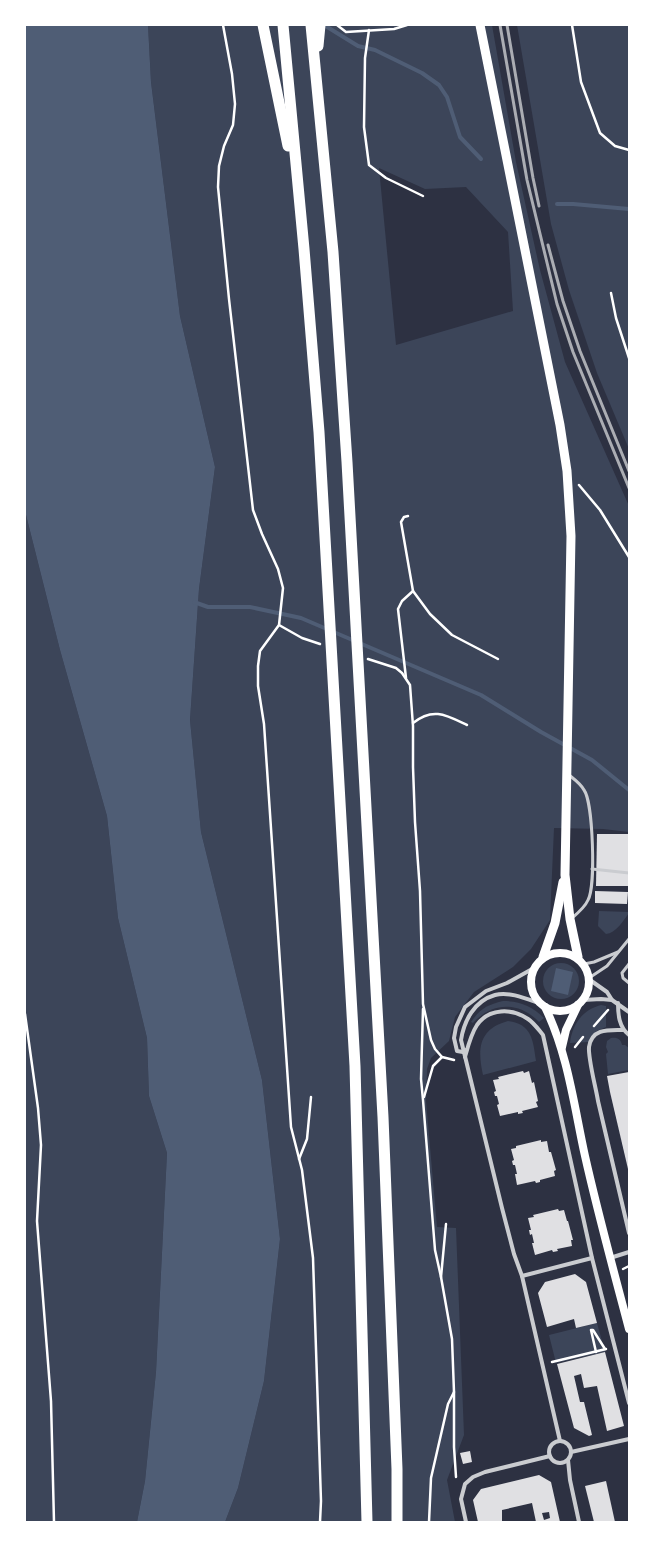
<svg xmlns="http://www.w3.org/2000/svg" width="654" height="1547" viewBox="0 0 654 1547" font-family="Helvetica,sans-serif">
	<style>
		.green { fill: #3c4559; fill-rule: evenodd }
		.water { fill: #4f5d75 }
		.lines { fill: none; stroke-linecap: round; stroke-linejoin: round }
		.stream { stroke: #4f5d75; stroke-width: 4 }
		.building { fill: #e0e0e3; fill-rule: evenodd }
		.path { stroke: #fff; stroke-width: 2.5 }
		.service { stroke: #caccd0; stroke-width: 3 }
		.minor { stroke: #caccd0; stroke-width: 4 }
		.secondary { stroke: #fff; stroke-width: 8 }
		.primary { stroke: #fff; stroke-width: 9 }
		.motorway { stroke: #fff; stroke-width: 11 }
		.rail { stroke: #abadb3; stroke-width: 3 }
	</style>
	<rect width="100%" height="100%" fill="#2d3142"/>
	<g class="green">
		<path d="M148 25H492L516 162 540 270 565 362 629 506V832L603 829 554 828 550 920 531 949 513 967 474 992 455 1017 449 1041 431 1058 427 1069 426 1101 437 1227 456 1228 464 1435 447 1480 455 1522H225L238 1488 264 1381 280 1239 262 1080 201 832 190 720 199 589 215 467 180 316 151 82ZM379 168 425 189 466 187 508 232 513 311 396 345Z"/>
		<path d="M517 25H629V449L597 373 569 290 551 224Z"/>
		<path d="M25 511 60 650 107 816 118 918 147 1038 149 1096 167 1153 156 1372 145 1481 137 1522H25Z"/>
		<path d="M599 911 629 912V913C623 921 616 933 606 934L598 926Z"/>
		<circle cx="561" cy="981" r="18"/>
		<path d="M503 1001C520 1001 532 1006 544 1018L539 1022C519 1001 492 1002 473 1023L471 1022C481 1008 487 1005 503 1001Z"/>
		<path d="M601 1005 606 1006V1027L597 1031 589 1042 570 1043C572 1025 582 1010 601 1005Z"/>
		<path d="M508 1021C532 1024 533 1040 536 1061L483 1075C477 1048 479 1029 508 1021Z"/>
		<path d="M611 1038C617 1037 621 1039 622 1045H625L629 1048V1070L608 1074 606 1054 608 1052 606 1047 607 1041Z"/>
		<path d="M597 1323 605 1352 556 1363 549 1335Z"/>
	</g>
	<g class="water">
		<path d="M25 25H148L151 82 180 316 215 467 199 589 190 720 201 832 262 1080 280 1239 264 1381 238 1488 225 1522H137L145 1481 156 1372 167 1153 149 1096 147 1038 118 918 107 816 60 650 25 511Z"/>
		<path d="M556 968 573 972 568 995 551 991Z"/>
	</g>
	<g class="lines">
		<g class="stream">
			<path d="M324 25 358 46 375 50 422 73 439 85 447 97 460 137 481 159"/>
			<path d="M557 204H573L629 209"/>
			<path d="M194 602 208 607H250L301 618 481 695 541 732 592 760 629 790"/>
		</g>
	</g>
	<g class="building">
		<path d="M597 834H629V886H596Z"/>
		<path d="M595 891 628 892 627 904 595 903Z"/>
		<path d="M523 1071 524 1073 529 1071 532 1083 534 1082 538 1101 536 1102 538 1107 522 1111 523 1113 518 1114V1112L500 1116 497 1105 499 1104 497 1096H495L494 1092 496 1091 493 1080 499 1079 498 1077Z"/>
		<path d="M629 1072V1169H628L610 1092 607 1076Z"/>
		<path d="M541 1140V1142L547 1141 549 1152H551L556 1170 554 1171 555 1176 540 1180V1182L536 1183 535 1181 517 1185 515 1174H517L515 1165H513L512 1161 514 1160 511 1149 516 1148V1146Z"/>
		<path d="M558 1209 559 1211 564 1210 567 1221H568L573 1240H571L572 1246 557 1249 558 1251 553 1252 552 1250 535 1255 532 1243H534L532 1234 530 1235 529 1230H531L528 1218 534 1217 533 1215Z"/>
		<path d="M575 1274 586 1282 597 1323 576 1328 574 1319 547 1327 538 1293 545 1282Z"/>
		<path d="M605 1352 624 1426 607 1431 597 1386 584 1388 581 1374 574 1376 580 1402H584L592 1435 589 1436 574 1428 557 1364Z"/>
		<path d="M470 1451 472 1462 463 1464 460 1453Z"/>
		<path d="M539 1475 551 1482 560 1522H536L532 1503 502 1510V1522H478L473 1500 481 1489ZM549 1512 550 1518 544 1520 542 1513Z"/>
		<path d="M606 1481 615 1522H594L585 1486Z"/>
	</g>
	<g class="lines">
		<g class="path">
			<path d="M223 25 232 74 235 104 233 125 224 146 219 166 218 187 229 299 253 510 262 534 278 569 283 588 279 625 260 651 258 666V686L264 724 291 1127 302 1170 313 1258 321 1501 320 1522"/>
			<path d="M337 25 346 32 394 29 407 25"/>
			<path d="M572 25 581 82 600 133 615 146 629 150"/>
			<path d="M369 30 365 58 364 127 369 165 386 178 423 196"/>
			<path d="M611 293 616 318 629 358"/>
			<path d="M579 485 600 510 629 557"/>
			<path d="M413 591 430 614 452 635 498 659"/>
			<path d="M279 625 302 638 320 644"/>
			<path d="M368 659 396 668 402 673 410 685 413 726V767L415 822 420 891 423 1004 431 1040 435 1049 442 1057 454 1060"/>
			<path d="M406 678 398 609 402 601 413 591 401 522 404 517 408 516"/>
			<path d="M413 723C433 707 446 715 467 725"/>
			<path d="M423 1009 421 1079 423 1100 435 1250 441 1277"/>
			<path d="M25 1014 38 1108 41 1145 37 1221 51 1401 54 1522"/>
			<path d="M594 1026 608 1010"/>
			<path d="M575 1047 583 1037"/>
			<path d="M424 1097 433 1066 442 1057"/>
			<path d="M299 1159 307 1139 311 1097"/>
			<path d="M446 1224 441 1277 452 1339 454 1392V1447L456 1477"/>
			<path d="M623 1269 629 1266"/>
			<path d="M596 1352 591 1330H593L605 1349"/>
			<path d="M552 1362 606 1349"/>
			<path d="M429 1522 431 1478 448 1404 454 1392"/>
		</g>
		<g class="service">
			<path d="M569 775C574 779 581 784 584 790 593 802 596 886 588 900 585 907 578 913 572 918"/>
			<path d="M592 869 629 873"/>
			<path d="M584 964 594 962 618 952"/>
			<path d="M629 964 622 973 623 978 629 983"/>
			<path d="M589 978 607 966 629 939"/>
		</g>
		<g class="minor">
			<path d="M590 980 607 992 612 1000 629 1012"/>
			<path d="M583 1000 601 999 612 1000"/>
			<path d="M618 1003C618 1015 619 1027 629 1035"/>
			<path d="M541 1004C527 999 509 991 495 995 474 1001 464 1021 461 1040L502 1208 514 1254 522 1276 560 1441"/>
			<path d="M623 1030C609 1030 592 1028 589 1047 588 1059 596 1088 598 1101 608 1145 619 1189 629 1233"/>
			<path d="M465 1050 463 1052 457 1051 454 1038 456 1027 465 1007 486 991 507 983 534 968"/>
			<path d="M465 1057C468 1046 471 1034 477 1025 489 1008 512 1008 528 1019 534 1023 538 1029 543 1035L592 1258 629 1403"/>
			<path d="M610 1258 629 1252"/>
			<path d="M522 1276 592 1258"/>
			<circle cx="560" cy="1452" r="11"/>
			<path d="M571 1452 629 1439"/>
			<path d="M568 1460 570 1480 579 1522"/>
			<path d="M466 1522 461 1499 465 1484 473 1477 485 1472 550 1456"/>
		</g>
		<g class="secondary">
			<circle cx="560" cy="982" r="29"/>
			<path d="M545 1007C568 1054 574 1106 585 1156 598 1214 614 1272 629 1329"/>
			<path d="M562 1047 566 1030 578 1005"/>
		</g>
		<g class="primary">
			<path d="M480 25 560 425 567 471 571 536 565 875 570 919 578 957"/>
			<path d="M543 957 555 923 563 882"/>
		</g>
		<g class="motorway">
			<path d="M263 25 288 146"/>
			<path d="M283 25 304 249 319 432 355 1066 367 1522"/>
			<path d="M311 25 333 252 347 462 383 1117 397 1469V1522"/>
			<path d="M318 46 320 25"/>
		</g>
		<g class="rail">
			<path d="M500 25 527 180 557 304 573 352 629 488"/>
			<path d="M507 25 533 178 539 206"/>
			<path d="M548 245 563 301 580 351 629 471"/>
		</g>
	</g>
	<rect width="654" height="1547" fill="none" stroke="#ffffff" stroke-width="52"/>
</svg>
